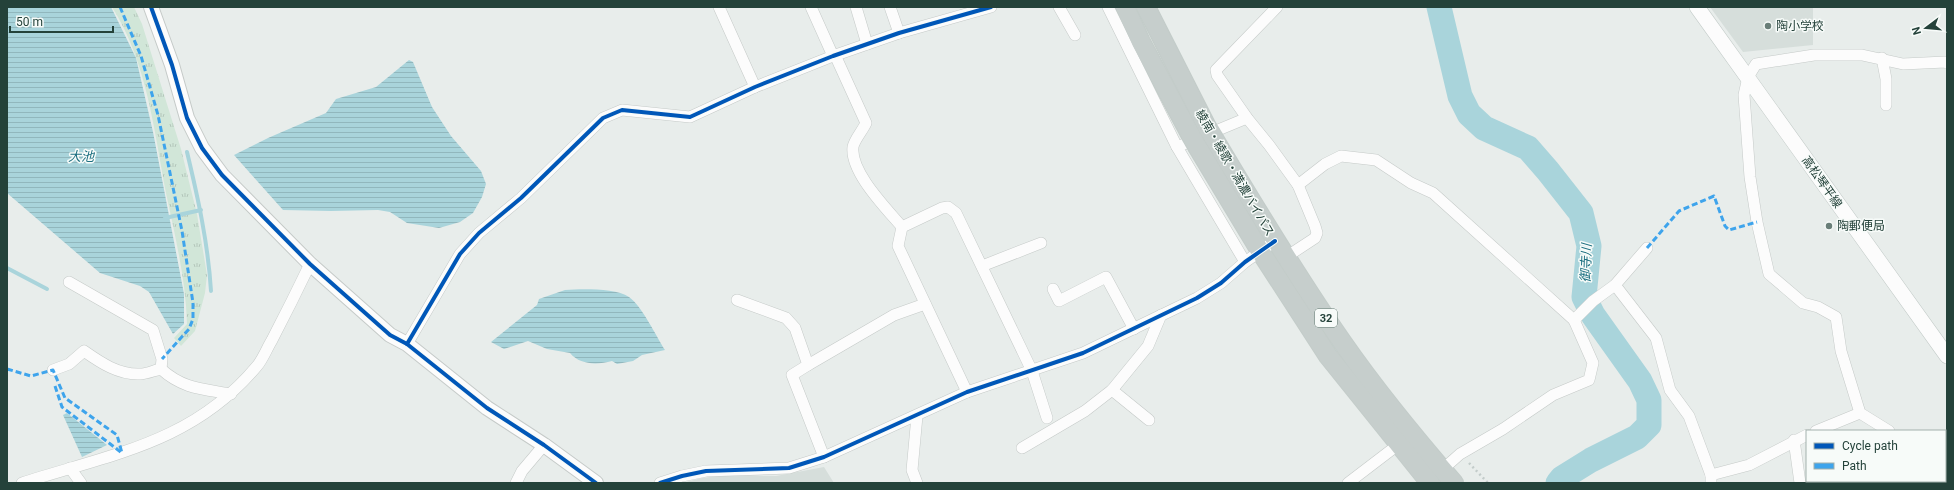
<svg xmlns="http://www.w3.org/2000/svg" width="1954" height="490" viewBox="0 0 1954 490" font-family="Roboto,'Noto Sans JP',sans-serif">
	<style>
		.built { fill: #d6dedb }
		.grass { fill: url(#grass-tufts) }
		.water { fill: url(#water-rules) }
		.lines { fill: none; stroke-linecap: round; stroke-linejoin: round }
		.stream { stroke: #a9d4db; stroke-width: 4 }
		.river { stroke: #a9d4db; stroke-width: 25 }
		.minor-casing { stroke: #c5cac8; stroke-width: 12 }
		.tertiary-casing { stroke: #c5cac8; stroke-width: 16 }
		.secondary-casing { stroke: #c3cbc8; stroke-width: 16 }
		.trunk-casing { stroke: #c3ccc9; stroke-width: 20 }
		.path { stroke: #c3ccca; stroke-width: 2.5; stroke-dasharray: 2 3; stroke-linecap: butt }
		.minor { stroke: #fcfcfc; stroke-width: 11 }
		.tertiary { stroke: #fcfcfc; stroke-width: 14 }
		.secondary { stroke: #fcfcfc; stroke-width: 15 }
		.trunk { stroke: #c6cecc; stroke-width: 18 }
		.trunk-bridge-casing { stroke: #c3ccc9; stroke-width: 20; stroke-linecap: butt }
		.trunk-bridge { stroke: #c6cecc; stroke-width: 18 }
		.quiet { stroke: #3ea4ec; stroke-width: 3; stroke-dasharray: 6 3; stroke-linecap: butt }
		.cycleway-casing { stroke: #f7fbf9; stroke-width: 6 }
		.cycleway { stroke: #0057b8; stroke-width: 4 }
		.poi-dot { fill: #697e78; stroke: #f7fbf9; stroke-width: 1.5 }
		.labels { text-anchor: middle; dominant-baseline: central; stroke-width: 3; stroke-linejoin: round; paint-order: stroke }
		.shield { fill: #f7fbf9; stroke: #637a73; stroke-width: 1 }
		.shield-label { font-size: 11px; font-weight: bold; fill: #24423a }
		.poi-label { font-size: 12px; fill: #24423a; stroke: #f7fbf9; text-anchor: start }
		.street-label { font-size: 12px; fill: #24423a; stroke: #f7fbf9 }
		.water-label { font-size: 13px; font-style: italic; fill: #1c6f80; stroke: #f7fbf9 }
	</style>
	<defs>
		<pattern id="grass-tufts" width="24" height="20" patternUnits="userSpaceOnUse"><rect width="24" height="20" fill="#d1e6d8"/><path d="M3 7l-1-3M5 7V3M7 7l1-3M15 17l-1-3M17 17v-4M19 17l1-3" fill="none" stroke="#b3c6ba"/></pattern>
		<pattern id="water-rules" width="6" height="5" patternUnits="userSpaceOnUse"><rect width="6" height="5" fill="#a9d4db"/><path d="M0 2.5h6" fill="none" stroke="#91b7bd"/></pattern>
	</defs>
	<rect width="100%" height="100%" fill="#e8edeb"/>
	<g class="built">
		<path d="M1710 7H1813V45L1743 52Z"/>
		<path d="M824 467 834 483H682L702 478 726 475 776 476Z"/>
	</g>
	<path class="grass" d="M112 7H134L142 24 181 149 197 214 207 275 205 293 195 331 181 346 174 338 187 324C186 280 175 236 166 193 154 130 147 62 112 7Z"/>
	<g class="water">
		<path d="M7 7H111L136 58 153 132 184 294V324L173 334 149 292 140 286 100 273 7 193Z"/>
		<path d="M409 60 413 62 432 107 451 136 481 171 486 184 482 197 473 213 460 222 439 228 407 223 390 212 378 210 331 211 283 210 234 155 268 138 326 113 336 99 376 87Z"/>
		<path d="M565 290C582 289 615 288 629 297 642 306 656 336 665 350L642 355 633 361 617 364 612 361C597 365 580 365 570 353L547 349 528 341 504 349 491 342 537 305 539 299Z"/>
		<path d="M67 413 107 445 82 457 63 415Z"/>
	</g>
	<g class="lines">
		<g class="stream">
			<path d="M187 152C198 198 208 243 211 291"/>
			<path d="M165 218 201 210"/>
			<path d="M7 268 47 289"/>
		</g>
		<path class="river" d="M1439 7 1460 96 1469 114 1484 128 1528 148 1548 171 1581 213 1589 246 1584 297 1593 315 1640 381 1649 400V425L1637 437 1591 460 1562 478 1558 483"/>
		<g class="minor-casing">
			<g id="minor">
				<path d="M719 7 755 87"/>
				<path d="M811 7 833 56"/>
				<path d="M856 7 867 44"/>
				<path d="M890 7 899 33"/>
				<path d="M1059 7 1075 35"/>
				<path d="M1108 7 1177 147 1245 262"/>
				<path d="M1277 7 1216 70 1217 75 1247 118 1269 145 1298 185 1315 226 1317 233 1315 238 1286 257"/>
				<path d="M835 55 866 123C863 130 854 140 853 147 850 172 886 208 902 227L898 246 967 392"/>
				<path d="M1882 58 1886 79V105"/>
				<path d="M1177 147 1247 118"/>
				<path d="M1298 185 1325 164 1341 156 1376 160 1411 183 1433 193 1574 320 1593 301 1615 285 1647 248"/>
				<path d="M902 227 942 208 948 207 956 213 1032 371 1047 418"/>
				<path d="M982 266 1041 243"/>
				<path d="M69 282 153 330 162 359 161 369"/>
				<path d="M1615 285 1656 338 1670 390 1689 416 1711 475"/>
				<path d="M1053 289 1059 301 1106 277 1134 329"/>
				<path d="M737 300 786 318 795 328 808 365 792 375 824 457"/>
				<path d="M407 344 460 254 479 233 521 198 603 118 622 110 690 117 755 87 833 56 899 33 991 7"/>
				<path d="M808 365 894 315 925 304"/>
				<path d="M53 370 69 364 84 351C101 363 119 375 140 374 147 374 155 370 161 369 183 389 203 389 231 394"/>
				<path d="M1112 390 1149 420"/>
				<path d="M917 416 912 470 917 483"/>
				<path d="M1816 431 1860 413"/>
				<path d="M1889 431 1860 413 1841 351 1836 317 1818 307 1803 303 1769 274 1757 222 1750 177 1744 95 1748 77 1756 64 1814 55H1862L1903 64 1945 62 1947 63"/>
				<path d="M1794 440 1800 483"/>
				<path d="M1022 448 1085 411 1112 390 1148 346 1161 315"/>
				<path d="M1945 458H1947"/>
				<path d="M70 468 81 483"/>
				<path d="M1442 470 1460 454 1503 429 1553 395 1589 380 1593 363 1574 320"/>
				<path d="M1711 482V475L1749 465 1807 435"/>
				<path d="M22 483C111 454 193 443 257 366 263 359 267 348 272 340 285 315 298 289 310 264"/>
				<path d="M516 483 522 471 544 445"/>
				<path d="M660 483 682 476 706 471 789 468 824 457 967 392 1083 353 1197 298 1221 283 1245 262 1275 241"/>
				<path d="M1348 483 1403 441"/>
			</g>
		</g>
		<g class="tertiary-casing">
			<path id="tertiary" d="M151 7 172 65 187 118 202 148 222 175 310 264 390 335 407 344 487 408 544 445 596 483"/>
		</g>
		<g class="secondary-casing">
			<path id="secondary" d="M1697 7 1947 356"/>
		</g>
		<g class="trunk-casing">
			<g id="trunk">
				<path d="M1125 7 1141 42 1190 134"/>
				<path d="M1146 7 1207 127"/>
				<path d="M1215 140C1256 209 1297 277 1343 343 1377 392 1415 438 1454 483"/>
				<path d="M1198 148 1260 251 1328 356 1430 483"/>
			</g>
		</g>
		<path class="path" d="M1469 463 1488 483"/>
		<use href="#minor" class="minor"/>
		<use href="#tertiary" class="tertiary"/>
		<use href="#secondary" class="secondary"/>
		<use href="#trunk" class="trunk"/>
		<g class="trunk-bridge-casing">
			<g id="trunk-bridge">
				<path d="M1207 127 1215 140"/>
				<path d="M1190 134 1198 148"/>
			</g>
		</g>
		<use href="#trunk-bridge" class="trunk-bridge"/>
		<g class="quiet">
			<path d="M120 7 141 56 158 115 182 231 193 303V319L189 329 162 359"/>
			<path d="M1647 248 1679 211 1714 196 1725 226 1729 230 1757 222"/>
			<path d="M7 369 31 376 53 370 65 398 117 435 122 453"/>
			<path d="M55 386 62 407 122 453"/>
		</g>
		<g class="cycleway-casing">
			<g id="cycleway">
				<path d="M151 7 172 65 187 118 202 148 222 175 310 264 390 335 407 344 487 408 544 445 596 483"/>
				<path d="M407 344 460 254 479 233 521 198 603 118 622 110 690 117 755 87 833 56 899 33 991 7"/>
				<path d="M660 483 682 476 706 471 789 468 824 457 967 392 1083 353 1197 298 1221 283 1245 262 1275 241"/>
			</g>
		</g>
		<use href="#cycleway" class="cycleway"/>
	</g>
	<g class="poi-dot">
		<circle cx="1768" cy="26" r="4"/>
		<circle cx="1829" cy="226" r="4"/>
	</g>
	<g class="labels">
		<rect class="shield" x="1315" y="309" width="22" height="18" rx="3"/>
		<g class="shield-label">
			<text x="1326" y="318">32</text>
		</g>
		<g class="poi-label">
			<text x="1776" y="26">陶小学校</text>
			<text x="1837" y="226">陶郵便局</text>
		</g>
		<g class="street-label">
			<text transform="translate(1235 173) rotate(60)">綾南・綾歌・満濃バイパス</text>
			<text transform="translate(1822 182) rotate(55)">高松琴平線</text>
		</g>
		<g class="water-label">
			<text x="81" y="156">大池</text>
			<text transform="translate(1586 263) rotate(-88)">御寺川</text>
		</g>
	</g>
	<rect width="1954" height="490" fill="none" stroke="#24423a" stroke-width="16"/>
	<rect x="1806" y="430" width="140" height="52" fill="#f7fbf9" stroke="#a3b1ad"/>
	<rect x="1814" y="443" width="20" height="6" fill="#0057b8" stroke="#a3b1ad"/>
	<text x="1842" y="450" font-size="12" fill="#24423a">Cycle path</text>
	<rect x="1814" y="463" width="20" height="6" fill="#3ea4ec" stroke="#a3b1ad"/>
	<text x="1842" y="470" font-size="12" fill="#24423a">Path</text>
	<g transform="translate(1926 28) rotate(254)" stroke="#f7fbf9" stroke-width="3" paint-order="stroke">
	<path d="M0-3L7 15L0 10L-7 15Z" fill="#24423a"/>
	<text y="-6" font-size="11" font-weight="bold" text-anchor="middle" fill="#24423a">N</text>
	</g>
	<path d="M10 26v6h103v-6" fill="none" stroke="#24423a" stroke-width="2"/>
	<text x="16" y="26" font-size="12" fill="#24423a" stroke="#f7fbf9" stroke-width="3" paint-order="stroke">50 m</text>
</svg>
